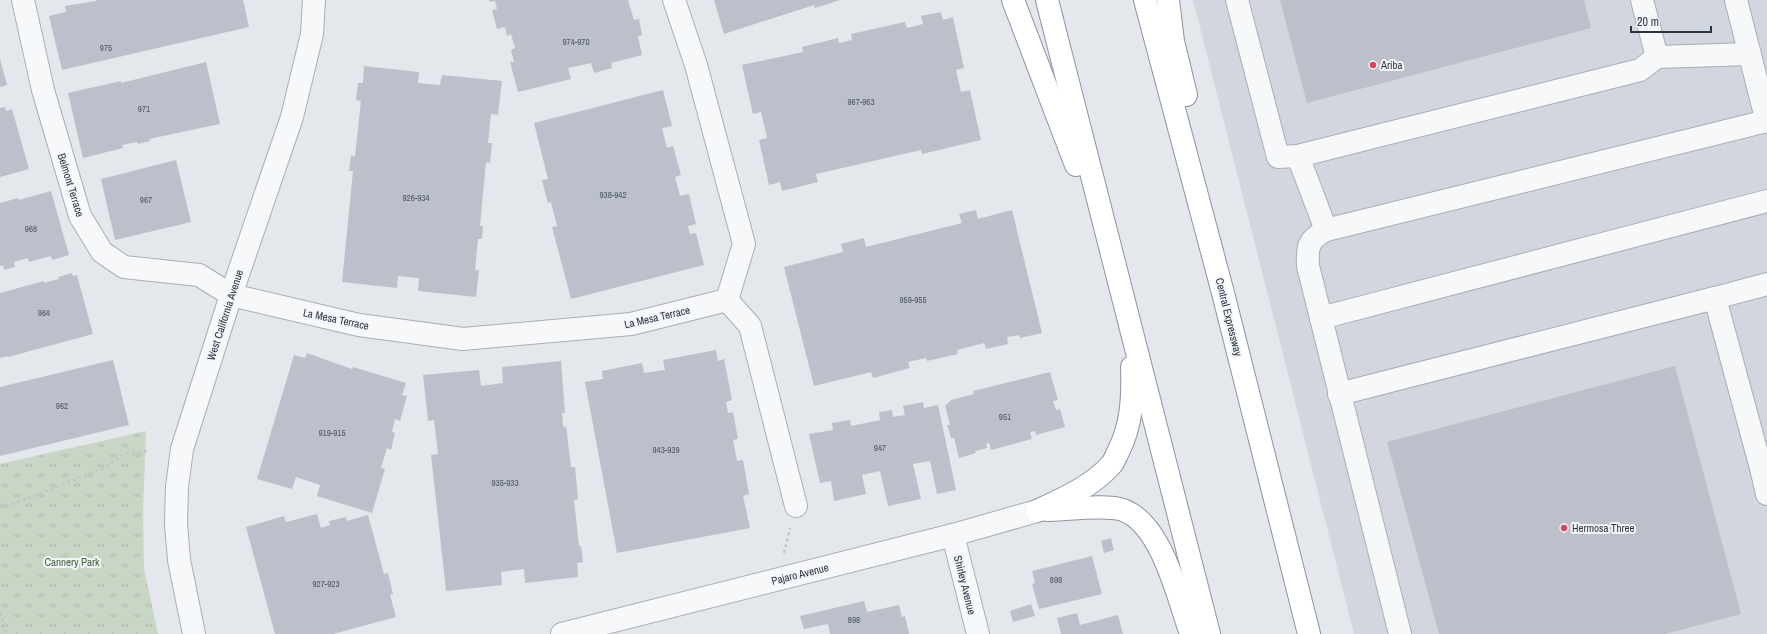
<svg xmlns="http://www.w3.org/2000/svg" width="1767" height="634" viewBox="0 0 1767 634" font-family="'Archivo Narrow',sans-serif">
	<style>
		.built { fill: #d2d6de }
		.park { fill: url(#park-tufts) }
		.building { fill: #bbc0ca }
		.lines { fill: none; stroke-linecap: round; stroke-linejoin: round }
		.minor-casing { stroke: #a9aeb7; stroke-width: 24 }
		.highway-casing { stroke: #8b94a3; stroke-width: 24 }
		.path { stroke: #c2c5cb; stroke-width: 2.5; stroke-dasharray: 3 3; stroke-linecap: butt }
		.minor { stroke: #f7f8fa; stroke-width: 22 }
		.highway { stroke: #fff; stroke-width: 22 }
		.poi-dot { fill: #d1495b; stroke: #f4f6f9; stroke-width: 1.5 }
		.labels { text-anchor: middle; dominant-baseline: central; stroke-width: 4; stroke-linejoin: round; paint-order: stroke }
		.number-label { font-size: 9px; fill: #4f5766 }
		.poi-label { font-size: 11px; fill: #2b3445; stroke: #f4f6f9; text-anchor: start }
		.street-label { font-size: 11px; fill: #2b3445; stroke: #f4f6f9 }
		.park-label { font-size: 11px; fill: #3f6138; stroke: #f4f6f9 }
	</style>
	<defs>
		<pattern id="park-tufts" width="24" height="20" patternUnits="userSpaceOnUse"><rect width="24" height="20" fill="#c9d6c5"/><path d="M3 7l-1-3M5 7V3M7 7l1-3M15 17l-1-3M17 17v-4M19 17l1-3" fill="none" stroke="#adb8ab"/></pattern>
	</defs>
	<rect width="100%" height="100%" fill="#e4e7ec"/>
	<path class="built" d="M1193 0H1767V634H1354Z"/>
	<path class="park" d="M146 431 143 511 144 569 158 634H0V464Z"/>
	<g class="building">
		<path d="M96 0H243L249 27 62 70 49 16 66 12 65 6 96 1Z"/>
		<path d="M489 0H628L634 20 639 19 642 35 638 36 642 55 611 63 612 68 594 73 591 63 568 68 571 79 518 92 510 62H514L511 50 515 48 511 34 507 36 505 27 497 29 492 10 497 9 495 1 490 2Z"/>
		<path d="M714 0H840L815 8 814 5 724 34Z"/>
		<path d="M1280 0H1584L1591 28 1307 103Z"/>
		<path d="M941 12 943 20 953 17 964 68 956 70 961 92 970 90 981 140 922 154 921 150 816 174 818 182 782 191 780 182 769 185 759 140 767 138 761 112 753 114 742 65 803 52 802 47 838 38 839 43 852 40 851 34 905 22 907 28 923 24 921 16Z"/>
		<path d="M0 59 7 85 0 87Z"/>
		<path d="M206 62 220 124 149 139 150 141 138 144 137 142 122 145 123 148 83 158 68 93 121 81V83Z"/>
		<path d="M364 66 419 72 418 83 440 85 442 75 502 81 498 115 491 114 488 143H492L490 163 486 162 480 226H483L482 239H478L475 270H479L476 297 418 291 419 278 398 276 397 288 342 282 353 171H349L351 156H355L361 101 356 100 358 83H363Z"/>
		<path d="M663 90 672 126 662 128 667 148 673 146 681 175 675 177 680 196 689 194 696 224 688 226 690 234 696 233 704 265 571 299 552 227 557 226 551 202 548 203 542 180 548 179 534 123Z"/>
		<path d="M5 107 6 111 12 109 29 169 0 177V108Z"/>
		<path d="M176 160 191 222 115 240 101 179Z"/>
		<path d="M51 191 69 255 52 260 51 256 29 262 28 258 14 262 15 267 4 270 3 265 0 266V203L18 198 19 200Z"/>
		<path d="M976 210 978 219 1012 210 1042 333 1020 338 1019 335 1007 337 1008 344 986 349 984 343 957 350 958 354 927 361 926 358 908 362 910 368 873 378 871 372 814 386 784 267 843 252 841 244 864 238 866 247 962 223 959 214Z"/>
		<path d="M72 273 73 276 77 275 93 334 8 357 7 356 0 358V293L44 281V283L59 279 58 277Z"/>
		<path d="M716 350 718 361 724 359 732 400 726 402 728 413 733 412 738 439 733 440 737 461 743 460 749 494 743 496 750 528 617 553 585 382 603 379 602 371 642 363 644 373 665 370 663 360Z"/>
		<path d="M307 353 352 369 353 367 406 383 402 395 407 396 400 421 395 419 392 432 395 433 391 450 387 448 381 468 385 469 372 513 317 496 320 485 296 477 292 489 257 479 294 355 305 358Z"/>
		<path d="M113 360 129 425 0 456V387Z"/>
		<path d="M561 361 565 413H562L563 427 566 426 571 467H575L578 499 574 500 579 546H581L583 562 577 563 578 577 525 583 524 569 501 572 502 585 446 591 431 455 438 454 434 420 428 421 423 375 479 370 481 386 503 383 502 367Z"/>
		<path d="M1675 366 1741 614 1665 634H1439L1387 442Z"/>
		<path d="M1050 372 1058 400 1053 401 1056 410 1060 409 1065 427 1036 435 1035 431 1030 432 1032 439 991 450 989 443 986 444 987 448 975 451 976 453 959 458 954 438H951L947 425H950L945 406 951 400 974 394 973 391Z"/>
		<path d="M923 402 924 408 938 405 956 490 937 494 930 461 913 464 921 499 888 506 880 471 862 475 866 494 834 501 831 481 820 483 809 434 833 430 832 423 850 420 851 426 880 420 879 412 892 410 893 417 905 415 903 406Z"/>
		<path d="M317 514 321 528 330 525 329 521 346 517 347 521 368 515 384 574 388 573 393 594 390 595 396 617 333 634H275L246 527 284 516 286 522Z"/>
		<path d="M1111 538 1114 550 1104 553 1101 541Z"/>
		<path d="M1092 556 1102 594 1039 609 1032 584 1035 583 1032 571Z"/>
		<path d="M864 601 867 612 899 605 902 617 905 616 909 634H830L828 624 804 629 800 616Z"/>
		<path d="M1031 604 1035 616 1013 622 1010 611Z"/>
		<path d="M1077 613 1080 625 1118 615 1123 634H1061L1057 618Z"/>
	</g>
	<g class="lines">
		<g class="minor-casing">
			<g id="minor">
				<path d="M23 0 43 90 80 216 102 252 124 267 199 275 231 295 359 325 463 339 631 324 727 300 744 244 696 65 674 0"/>
				<path d="M1237 0 1278 157 1298 156"/>
				<path d="M1642 0 1657 57"/>
				<path d="M1736 0 1767 122"/>
				<path d="M1326 230 1298 156 1640 70 1657 57 1750 54"/>
				<path d="M727 300 750 326 796 506"/>
				<path d="M1321 318 1767 201"/>
				<path d="M1339 394 1715 298"/>
				<path d="M1767 471 1762 472 1767 494"/>
				<path d="M1762 472 1715 298 1767 284"/>
				<path d="M953 535 978 634"/>
				<path d="M194 634 179 560 176 524 177 487 182 449 231 295 292 117 312 34 314 0"/>
				<path d="M562 634 953 535 1037 511"/>
				<path d="M1400 634 1308 266C1307 246 1308 240 1326 230L1767 121"/>
			</g>
		</g>
		<g class="highway-casing">
			<g id="highway">
				<path d="M1013 0 1076 165"/>
				<path d="M1047 0 1209 634"/>
				<path d="M1145 0 1223 293 1309 634"/>
				<path d="M1168 0 1173 41 1186 95"/>
				<path d="M1047 510C1066 510 1106 504 1123 510 1162 524 1178 598 1191 634"/>
				<path d="M1037 511C1063 499 1091 487 1111 465 1114 462 1116 456 1118 452 1132 425 1133 397 1132 367"/>
			</g>
		</g>
		<g class="path">
			<path d="M0 507H6L104 468 125 453 149 451"/>
			<path d="M784 553 790 528"/>
			<path d="M0 613 7 634"/>
		</g>
		<use href="#minor" class="minor"/>
		<use href="#highway" class="highway"/>
	</g>
	<g class="poi-dot">
		<circle cx="1373" cy="65" r="4"/>
		<circle cx="1564" cy="528" r="4"/>
	</g>
	<g class="labels">
		<g class="number-label">
			<text x="576" y="42">974-970</text>
			<text x="106" y="48">975</text>
			<text x="861" y="102">967-963</text>
			<text x="144" y="109">971</text>
			<text x="613" y="195">938-942</text>
			<text x="416" y="198">926-934</text>
			<text x="146" y="200">967</text>
			<text x="31" y="229">968</text>
			<text x="913" y="300">959-955</text>
			<text x="44" y="313">964</text>
			<text x="62" y="406">962</text>
			<text x="1005" y="417">951</text>
			<text x="332" y="433">919-915</text>
			<text x="880" y="448">947</text>
			<text x="666" y="450">943-939</text>
			<text x="505" y="483">935-933</text>
			<text x="1056" y="580">899</text>
			<text x="326" y="584">927-923</text>
			<text x="854" y="620">898</text>
		</g>
		<g class="poi-label">
			<text x="1381" y="65">Ariba</text>
			<text x="1572" y="528">Hermosa Three</text>
		</g>
		<g class="street-label">
			<text transform="translate(71 185) rotate(73)">Belmont Terrace</text>
			<text transform="translate(225 315) rotate(-72)">West California Avenue</text>
			<text transform="translate(657 317) rotate(-13)">La Mesa Terrace</text>
			<text transform="translate(1229 317) rotate(76)">Central Expressway</text>
			<text transform="translate(336 319) rotate(12)">La Mesa Terrace</text>
			<text transform="translate(800 574) rotate(-14)">Pajaro Avenue</text>
			<text transform="translate(965 585) rotate(76)">Shirley Avenue</text>
		</g>
		<g class="park-label">
			<text x="72" y="562">Cannery Park</text>
		</g>
	</g>
	<path d="M1631 26v6h80v-6" fill="none" stroke="#2b3445" stroke-width="2"/>
	<text x="1637" y="26" font-size="12" fill="#2b3445" stroke="#f4f6f9" stroke-width="3" paint-order="stroke">20 m</text>
</svg>
